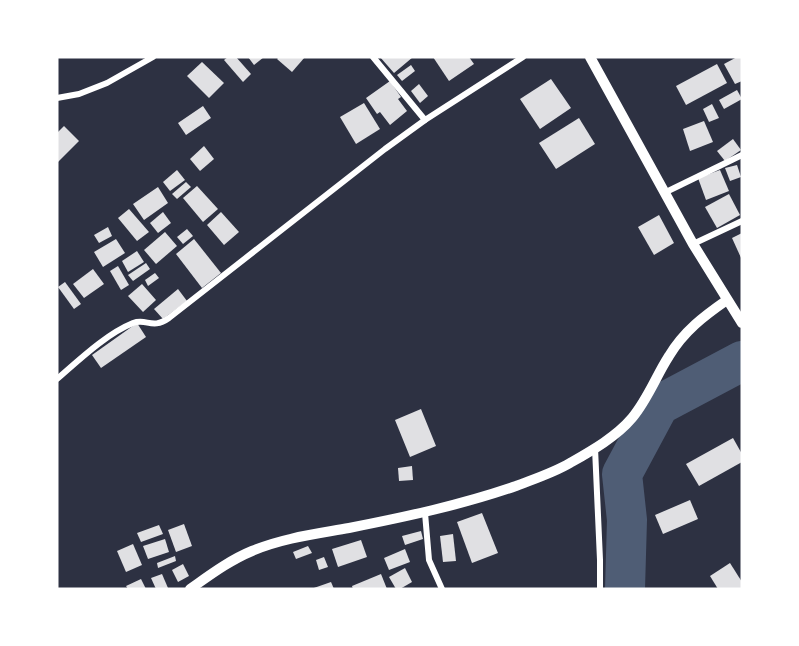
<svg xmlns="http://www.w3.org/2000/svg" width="799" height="646" viewBox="0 0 799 646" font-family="Rubik,sans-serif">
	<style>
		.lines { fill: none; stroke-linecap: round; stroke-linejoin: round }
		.river { stroke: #4f5d75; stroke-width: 40 }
		.building { fill: #e0e0e3 }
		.minor { stroke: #fff; stroke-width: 6 }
		.tertiary { stroke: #fff; stroke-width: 10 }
	</style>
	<rect width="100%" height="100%" fill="#2d3142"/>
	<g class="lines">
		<path class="river" d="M625 589 627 520 622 474 659 405 742 361"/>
	</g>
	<g class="building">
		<path d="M228 57H236L251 74 243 82 224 60Z"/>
		<path d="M248 57H264L254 65Z"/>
		<path d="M279 57H305L292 72 277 59Z"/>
		<path d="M380 57H413L394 73Z"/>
		<path d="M433 57H469L474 64 449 81Z"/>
		<path d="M737 57H742V81L735 84 724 64Z"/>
		<path d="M202 62 224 83 209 98 187 76Z"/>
		<path d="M717 64 727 83 686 105 676 86Z"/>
		<path d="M411 65 415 71 402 81 397 75Z"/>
		<path d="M551 79 571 108 540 129 520 99Z"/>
		<path d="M390 81 401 97 398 99 407 111 390 125 380 112 377 114 366 98Z"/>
		<path d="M419 84 428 96 420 103 411 91Z"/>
		<path d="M737 90 742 99 724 109 719 100Z"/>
		<path d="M364 103 380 129 356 144 340 117Z"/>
		<path d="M712 104 719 118 709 122 703 109Z"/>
		<path d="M203 106 211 118 186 135 178 123Z"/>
		<path d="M579 118 595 144 556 169 539 143Z"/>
		<path d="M704 121 713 142 690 151 683 129Z"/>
		<path d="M64 126 79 141 57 163V133Z"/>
		<path d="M733 139 741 150 725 161 717 151Z"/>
		<path d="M204 146 214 159 200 171 190 159Z"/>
		<path d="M737 165 741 177 730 181 725 168Z"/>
		<path d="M177 170 185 180 170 191 163 182Z"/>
		<path d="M720 170 729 191 706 200 698 178Z"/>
		<path d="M186 182 191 187 177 199 172 194Z"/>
		<path d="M197 186 218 209 203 222 183 198Z"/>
		<path d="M158 187 168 203 144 220 133 204Z"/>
		<path d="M729 194 740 215 717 228 705 207Z"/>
		<path d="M129 209 149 232 137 241 118 218Z"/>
		<path d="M163 212 171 223 158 233 150 223Z"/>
		<path d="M221 212 239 232 224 245 207 225Z"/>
		<path d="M659 215 674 243 654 255 638 227Z"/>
		<path d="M108 227 112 236 99 243 94 235Z"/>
		<path d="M187 229 193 236 183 244 177 237Z"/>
		<path d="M165 232 177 246 156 264 144 250Z"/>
		<path d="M742 233V260L732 238Z"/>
		<path d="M116 239 125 253 103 267 94 252Z"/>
		<path d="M194 239 221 273 202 288 176 254Z"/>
		<path d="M137 251 144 262 128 272 122 261Z"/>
		<path d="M146 263 150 269 133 281 128 275Z"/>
		<path d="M118 266 129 285 121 290 110 271Z"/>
		<path d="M93 269 104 284 84 298 73 284Z"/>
		<path d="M155 273 159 278 148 286 145 280Z"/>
		<path d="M65 282 81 304 74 309 58 287Z"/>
		<path d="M142 284 156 300 143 312 128 296Z"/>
		<path d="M178 289 187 301 163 319 154 309Z"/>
		<path d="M137 323 146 337 101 368 92 355Z"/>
		<path d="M421 409 436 446 410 457 395 420Z"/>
		<path d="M733 438 742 454V462L699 486 686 464Z"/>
		<path d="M412 466 413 480 399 481 398 468Z"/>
		<path d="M690 500 698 519 663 534 655 515Z"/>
		<path d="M482 513 498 553 472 563 457 522Z"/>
		<path d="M184 524 192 546 176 552 168 530Z"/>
		<path d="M159 525 163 534 141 542 137 533Z"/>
		<path d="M421 531 423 539 405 545 402 536Z"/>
		<path d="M453 534 456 561 443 562 440 536Z"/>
		<path d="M165 539 169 552 148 559 143 546Z"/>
		<path d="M361 540 367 557 338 567 332 549Z"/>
		<path d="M133 544 142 565 126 572 117 551Z"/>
		<path d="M308 546 312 553 296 559 293 552Z"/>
		<path d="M405 549 410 562 389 570 384 558Z"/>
		<path d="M175 556 176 561 158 568 157 563Z"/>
		<path d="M324 557 328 567 319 570 316 560Z"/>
		<path d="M730 563 742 582V589H718L710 576Z"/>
		<path d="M183 564 189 576 178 582 172 570Z"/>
		<path d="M405 568 412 582 400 589H396L389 577Z"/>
		<path d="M162 574 168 588 156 589 151 578Z"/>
		<path d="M381 574 387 589H353L352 586Z"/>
		<path d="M141 579 146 589H128L126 586Z"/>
		<path d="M331 582 334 589H311Z"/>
	</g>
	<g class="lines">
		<g class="minor">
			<path d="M373 57 425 120"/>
			<path d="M57 98 79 94 107 83 153 57"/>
			<path d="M664 193 742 155"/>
			<path d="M693 244 742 221"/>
			<path d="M57 379C79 360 106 334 133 323 147 318 152 330 169 318L385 149 425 120 523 57"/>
			<path d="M595 448 600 560V589"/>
			<path d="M425 513 429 560 442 589"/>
		</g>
		<g class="tertiary">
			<path d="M590 57 693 244 742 323"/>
			<path d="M190 589C210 575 230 560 252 551 283 538 316 534 349 528 405 517 461 505 516 486 534 479 553 473 570 463 591 451 616 437 632 418 648 399 656 376 669 356 684 331 704 316 727 300"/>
		</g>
	</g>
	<rect width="799" height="646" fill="none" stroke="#ffffff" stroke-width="117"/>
</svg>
